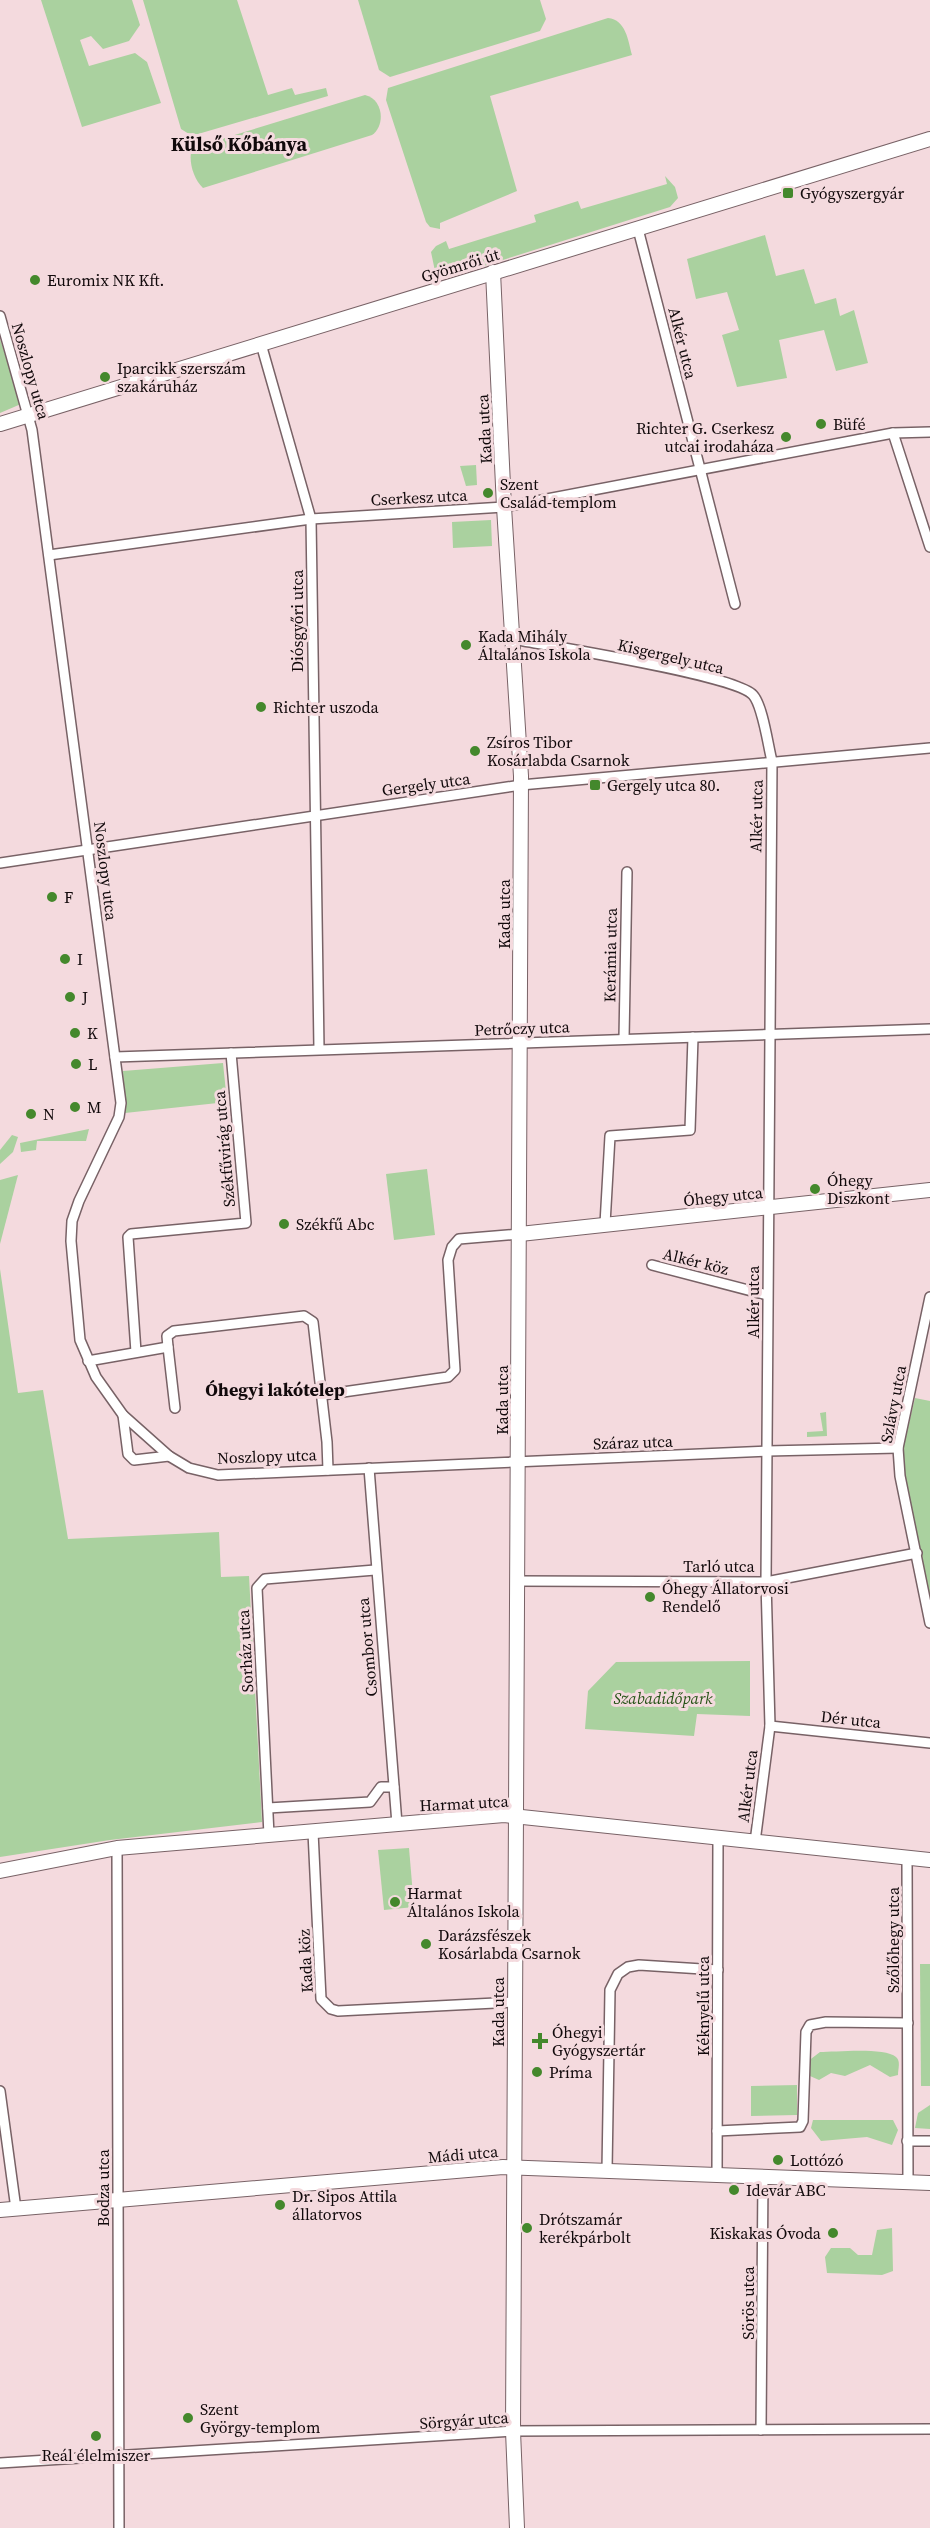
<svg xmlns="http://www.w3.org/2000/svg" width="930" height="2528" viewBox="0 0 930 2528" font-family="'Source Serif 4',serif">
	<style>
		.green { fill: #aad19f }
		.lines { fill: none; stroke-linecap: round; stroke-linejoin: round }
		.street-casing { stroke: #786266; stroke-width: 12 }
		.secondary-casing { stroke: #786266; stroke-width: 16 }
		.street { stroke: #fff; stroke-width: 9 }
		.secondary { stroke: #fff; stroke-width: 14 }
		.poi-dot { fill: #44882c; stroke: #f4dade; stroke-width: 2 }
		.labels { text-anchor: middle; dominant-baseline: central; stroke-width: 6; stroke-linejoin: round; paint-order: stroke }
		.poi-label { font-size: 16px; fill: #11090b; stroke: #f4dade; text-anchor: start }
		.street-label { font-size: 16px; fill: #11090b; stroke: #f4dade }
		.park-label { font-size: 16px; font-style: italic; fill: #255215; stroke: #f4dade }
		.neighbourhood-label { font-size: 18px; font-weight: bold; fill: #11090b; stroke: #f4dade }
		.quarter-label { font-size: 20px; font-weight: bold; fill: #11090b; stroke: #f4dade }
	</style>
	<rect width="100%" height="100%" fill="#f4dade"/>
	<g class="green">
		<path d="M41 0H132L140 25 129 41 103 49 91 36 80 40 89 66 135 53 147 62 161 103 82 127Z"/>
		<path d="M143 0H237L268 95 292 88 295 95 326 88 328 96 198 134H189L181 129Z"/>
		<path d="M358 0H540L546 19 540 31 390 77 379 70Z"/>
		<path d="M608 18C626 20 628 40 632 55L490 96 517 191 440 223V229L430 227 426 222 386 100 388 88Z"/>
		<path d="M365 95C383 99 386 125 372 135L203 188C193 179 188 160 192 148Z"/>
		<path d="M665 176 675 187 678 198 670 207 449 277H440L435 271 431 252 436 246 446 241 449 249 536 222 534 215 578 201 581 209 667 184Z"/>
		<path d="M765 235 776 276 804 269 815 304 836 298 840 316 854 310 868 363 836 371 824 330 779 340 787 378 737 387 722 335 739 330 727 292 696 299 687 259Z"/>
		<path d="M0 339 21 404 0 413Z"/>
		<path d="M476 465 477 485 466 486 460 466Z"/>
		<path d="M491 520 492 546 453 548 452 522Z"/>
		<path d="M223 1063 227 1102 125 1113 123 1071Z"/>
		<path d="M89 1129 86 1141H37L36 1150 21 1152 20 1143Z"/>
		<path d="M12 1135 18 1137 13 1152 0 1164V1150Z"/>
		<path d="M427 1169 435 1235 394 1240 386 1174Z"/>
		<path d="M18 1175 0 1244V1180Z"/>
		<path d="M0 1269 18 1393 43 1390 68 1539 219 1532 221 1577 249 1576 262 1822 110 1840 0 1857Z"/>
		<path d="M915 1398 930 1401V1597L905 1477 903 1448Z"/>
		<path d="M826 1412 827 1436 807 1437V1432L823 1431 820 1413Z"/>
		<path d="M750 1661V1716L697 1714 694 1736 585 1729 588 1691 616 1662Z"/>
		<path d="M409 1848 414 1907 384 1910 378 1850Z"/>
		<path d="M920 1964H930V2086H921Z"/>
		<path d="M820 2052C835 2052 885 2047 896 2057 901 2061 898 2069 898 2075L890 2077 870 2065 845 2076 831 2073 819 2080 810 2076 807 2062Z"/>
		<path d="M797 2085V2115L751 2116V2086Z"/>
		<path d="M930 2105V2129L915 2128 918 2113Z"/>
		<path d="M813 2120H893L898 2130 892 2145 867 2137 821 2141 811 2128Z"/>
		<path d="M892 2228 893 2271 882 2275 827 2273 825 2257 831 2248H850L858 2255H872L877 2230Z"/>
	</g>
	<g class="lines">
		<g class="street-casing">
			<g id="street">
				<path d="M638 229 735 604"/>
				<path d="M0 316 32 430 121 1103 119 1117 79 1201 72 1221 71 1241 80 1340 96 1377 123 1415 169 1456 189 1468 218 1475 767 1451 898 1448"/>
				<path d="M261 344 311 519 319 1049"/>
				<path d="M893 433 930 547"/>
				<path d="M49 555 311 519 504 507 893 433 930 432"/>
				<path d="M513 639C550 646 735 675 753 695 763 706 768 746 772 761L766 1582 770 1726 755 1842"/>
				<path d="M0 863 521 785 930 748"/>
				<path d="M624 1039 627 872"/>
				<path d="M115 1057 930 1029"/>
				<path d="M605 1224 610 1136 690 1130 693 1037"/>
				<path d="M652 1265 767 1295"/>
				<path d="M930 1297 898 1448 900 1476 930 1623"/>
				<path d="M168 1347 175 1408"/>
				<path d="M136 1352 128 1237 131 1234 246 1223 231 1053"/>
				<path d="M88 1361 168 1347 167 1336 174 1331 304 1316 313 1322 327 1442 328 1470"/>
				<path d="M322 1395 448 1377 455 1370 448 1260 452 1247 459 1239 520 1234"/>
				<path d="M123 1415 128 1454 134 1460 169 1456"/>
				<path d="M369 1468 397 1824"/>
				<path d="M518 1581 766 1582 917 1553"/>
				<path d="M770 1726 930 1743"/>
				<path d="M268 1808 370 1802 381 1787H394"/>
				<path d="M313 1832 321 1999 331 2009 338 2011 514 2002"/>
				<path d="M269 1835 257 1588 265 1579 375 1570"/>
				<path d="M117 1848 119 2528"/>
				<path d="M907 1858 908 2182"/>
				<path d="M0 2091 16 2209"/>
				<path d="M717 2131 800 2127 803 2121 806 2032 810 2025 826 2022 908 2023"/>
				<path d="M907 2141H930"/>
				<path d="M607 2170 610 1990 618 1974 628 1967 639 1965 718 1970"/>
				<path d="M717 2175 718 1838"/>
				<path d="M761 2430 763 2176"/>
				<path d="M0 2463 513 2431 930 2429"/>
			</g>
		</g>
		<g class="secondary-casing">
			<g id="secondary">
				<path d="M493 272 504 507 521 776 513 2431 517 2528"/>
				<path d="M0 424 930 139"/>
				<path d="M520 1234 930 1190"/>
				<path d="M0 1871 117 1848 504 1815 930 1860"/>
				<path d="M0 2210 503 2167 930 2183"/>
			</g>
		</g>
		<use href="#street" class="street"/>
		<use href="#secondary" class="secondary"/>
	</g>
	<g class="poi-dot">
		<rect x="782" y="187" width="12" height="12" rx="3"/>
		<circle cx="35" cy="280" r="6"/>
		<circle cx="105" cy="377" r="6"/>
		<circle cx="821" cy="424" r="6"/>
		<circle cx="786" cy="437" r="6"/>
		<circle cx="488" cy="493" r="6"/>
		<circle cx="466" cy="645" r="6"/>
		<circle cx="261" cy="707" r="6"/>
		<circle cx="475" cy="751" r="6"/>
		<rect x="589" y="779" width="12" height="12" rx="3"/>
		<circle cx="52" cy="897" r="6"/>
		<circle cx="65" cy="959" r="6"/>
		<circle cx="70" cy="997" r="6"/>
		<circle cx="75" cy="1033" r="6"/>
		<circle cx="76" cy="1064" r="6"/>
		<circle cx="75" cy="1107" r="6"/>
		<circle cx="31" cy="1114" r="6"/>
		<circle cx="815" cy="1189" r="6"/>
		<circle cx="284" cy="1224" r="6"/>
		<circle cx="650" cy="1597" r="6"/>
		<circle cx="395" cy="1902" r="6"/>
		<circle cx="426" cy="1944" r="6"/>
		<path d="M537 2032h6v6h6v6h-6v6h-6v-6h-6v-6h6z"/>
		<circle cx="537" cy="2072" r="6"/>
		<circle cx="778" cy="2160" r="6"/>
		<circle cx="734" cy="2190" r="6"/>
		<circle cx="280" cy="2205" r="6"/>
		<circle cx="527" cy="2228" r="6"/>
		<circle cx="833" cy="2233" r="6"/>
		<circle cx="188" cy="2418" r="6"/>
		<circle cx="96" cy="2436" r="6"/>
	</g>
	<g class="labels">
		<g class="poi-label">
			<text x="800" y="193">Gyógyszergyár</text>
			<text x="47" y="280">Euromix NK Kft.</text>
			<text x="117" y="368">Iparcikk szerszám<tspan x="117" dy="18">szakáruház</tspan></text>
			<text x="833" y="424">Büfé</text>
			<text x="774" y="428" text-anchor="end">Richter G. Cserkesz<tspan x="774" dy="18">utcai irodaháza</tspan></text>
			<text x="500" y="484">Szent<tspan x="500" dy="18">Család-templom</tspan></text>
			<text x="478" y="636">Kada Mihály<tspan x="478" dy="18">Általános Iskola</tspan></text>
			<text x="273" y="707">Richter uszoda</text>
			<text x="487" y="742">Zsíros Tibor<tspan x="487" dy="18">Kosárlabda Csarnok</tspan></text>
			<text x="607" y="785">Gergely utca 80.</text>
			<text x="64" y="897">F</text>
			<text x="77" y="959">I</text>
			<text x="82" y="997">J</text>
			<text x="87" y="1033">K</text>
			<text x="88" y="1064">L</text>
			<text x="87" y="1107">M</text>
			<text x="43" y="1114">N</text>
			<text x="827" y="1180">Óhegy<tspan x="827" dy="18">Diszkont</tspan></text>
			<text x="296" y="1224">Székfű Abc</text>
			<text x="662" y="1588">Óhegy Állatorvosi<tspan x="662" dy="18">Rendelő</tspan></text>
			<text x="407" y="1893">Harmat<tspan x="407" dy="18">Általános Iskola</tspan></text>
			<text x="438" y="1935">Darázsfészek<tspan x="438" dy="18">Kosárlabda Csarnok</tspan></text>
			<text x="552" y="2032">Óhegyi<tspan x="552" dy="18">Gyógyszertár</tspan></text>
			<text x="549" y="2072">Príma</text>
			<text x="790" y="2160">Lottózó</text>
			<text x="746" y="2190">Idevár ABC</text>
			<text x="292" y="2196">Dr. Sipos Attila<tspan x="292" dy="18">állatorvos</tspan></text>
			<text x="539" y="2219">Drótszamár<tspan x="539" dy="18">kerékpárbolt</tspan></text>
			<text x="821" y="2233" text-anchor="end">Kiskakas Óvoda</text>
			<text x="200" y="2409">Szent<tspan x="200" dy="18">György-templom</tspan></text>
			<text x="96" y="2455" text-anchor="middle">Reál élelmiszer</text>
		</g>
		<g class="street-label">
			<text transform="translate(460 265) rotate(-17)">Gyömrői út</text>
			<text transform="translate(683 343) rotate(76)">Alkér utca</text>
			<text transform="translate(31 371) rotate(74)">Noszlopy utca</text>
			<text transform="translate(484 429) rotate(-93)">Kada utca</text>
			<text transform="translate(419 497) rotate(-3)">Cserkesz utca</text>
			<text transform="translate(297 621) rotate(-90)">Diósgyőri utca</text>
			<text transform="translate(671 656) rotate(13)">Kisgergely utca</text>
			<text transform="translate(426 784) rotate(-8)">Gergely utca</text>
			<text transform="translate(756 816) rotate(-89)">Alkér utca</text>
			<text transform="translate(106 871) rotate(83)">Noszlopy utca</text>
			<text transform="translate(504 914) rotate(-90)">Kada utca</text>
			<text transform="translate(610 955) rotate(-89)">Kerámia utca</text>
			<text transform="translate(522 1028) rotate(-2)">Petrőczy utca</text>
			<text transform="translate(224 1149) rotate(-95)">Székfűvirág utca</text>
			<text transform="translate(723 1196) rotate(-6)">Óhegy utca</text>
			<text transform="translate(696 1261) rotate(14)">Alkér köz</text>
			<text transform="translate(753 1302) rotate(-90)">Alkér utca</text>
			<text transform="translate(502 1400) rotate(-90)">Kada utca</text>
			<text transform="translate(893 1404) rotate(-79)">Szlávy utca</text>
			<text transform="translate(633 1442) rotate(-2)">Száraz utca</text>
			<text transform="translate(267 1456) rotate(-2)">Noszlopy utca</text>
			<text x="719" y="1566">Tarló utca</text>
			<text transform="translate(367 1647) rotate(-95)">Csombor utca</text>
			<text transform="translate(245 1651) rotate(-93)">Sorház utca</text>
			<text transform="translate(851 1719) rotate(6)">Dér utca</text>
			<text transform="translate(747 1786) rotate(-83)">Alkér utca</text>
			<text transform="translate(464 1803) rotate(-3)">Harmat utca</text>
			<text transform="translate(893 1940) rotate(-90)">Szőlőhegy utca</text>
			<text transform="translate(305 1961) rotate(-93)">Kada köz</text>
			<text transform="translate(703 2006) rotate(-90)">Kéknyelű utca</text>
			<text transform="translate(498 2012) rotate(-90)">Kada utca</text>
			<text transform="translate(463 2154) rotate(-5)">Mádi utca</text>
			<text transform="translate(103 2188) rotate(-90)">Bodza utca</text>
			<text transform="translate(748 2303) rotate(-90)">Sörös utca</text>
			<text transform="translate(464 2420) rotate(-4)">Sörgyár utca</text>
		</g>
		<g class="park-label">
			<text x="663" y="1698">Szabadidőpark</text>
		</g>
		<g class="neighbourhood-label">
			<text x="275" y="1389">Óhegyi lakótelep</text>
		</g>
		<g class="quarter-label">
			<text x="239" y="144">Külső Kőbánya</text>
		</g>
	</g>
</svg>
